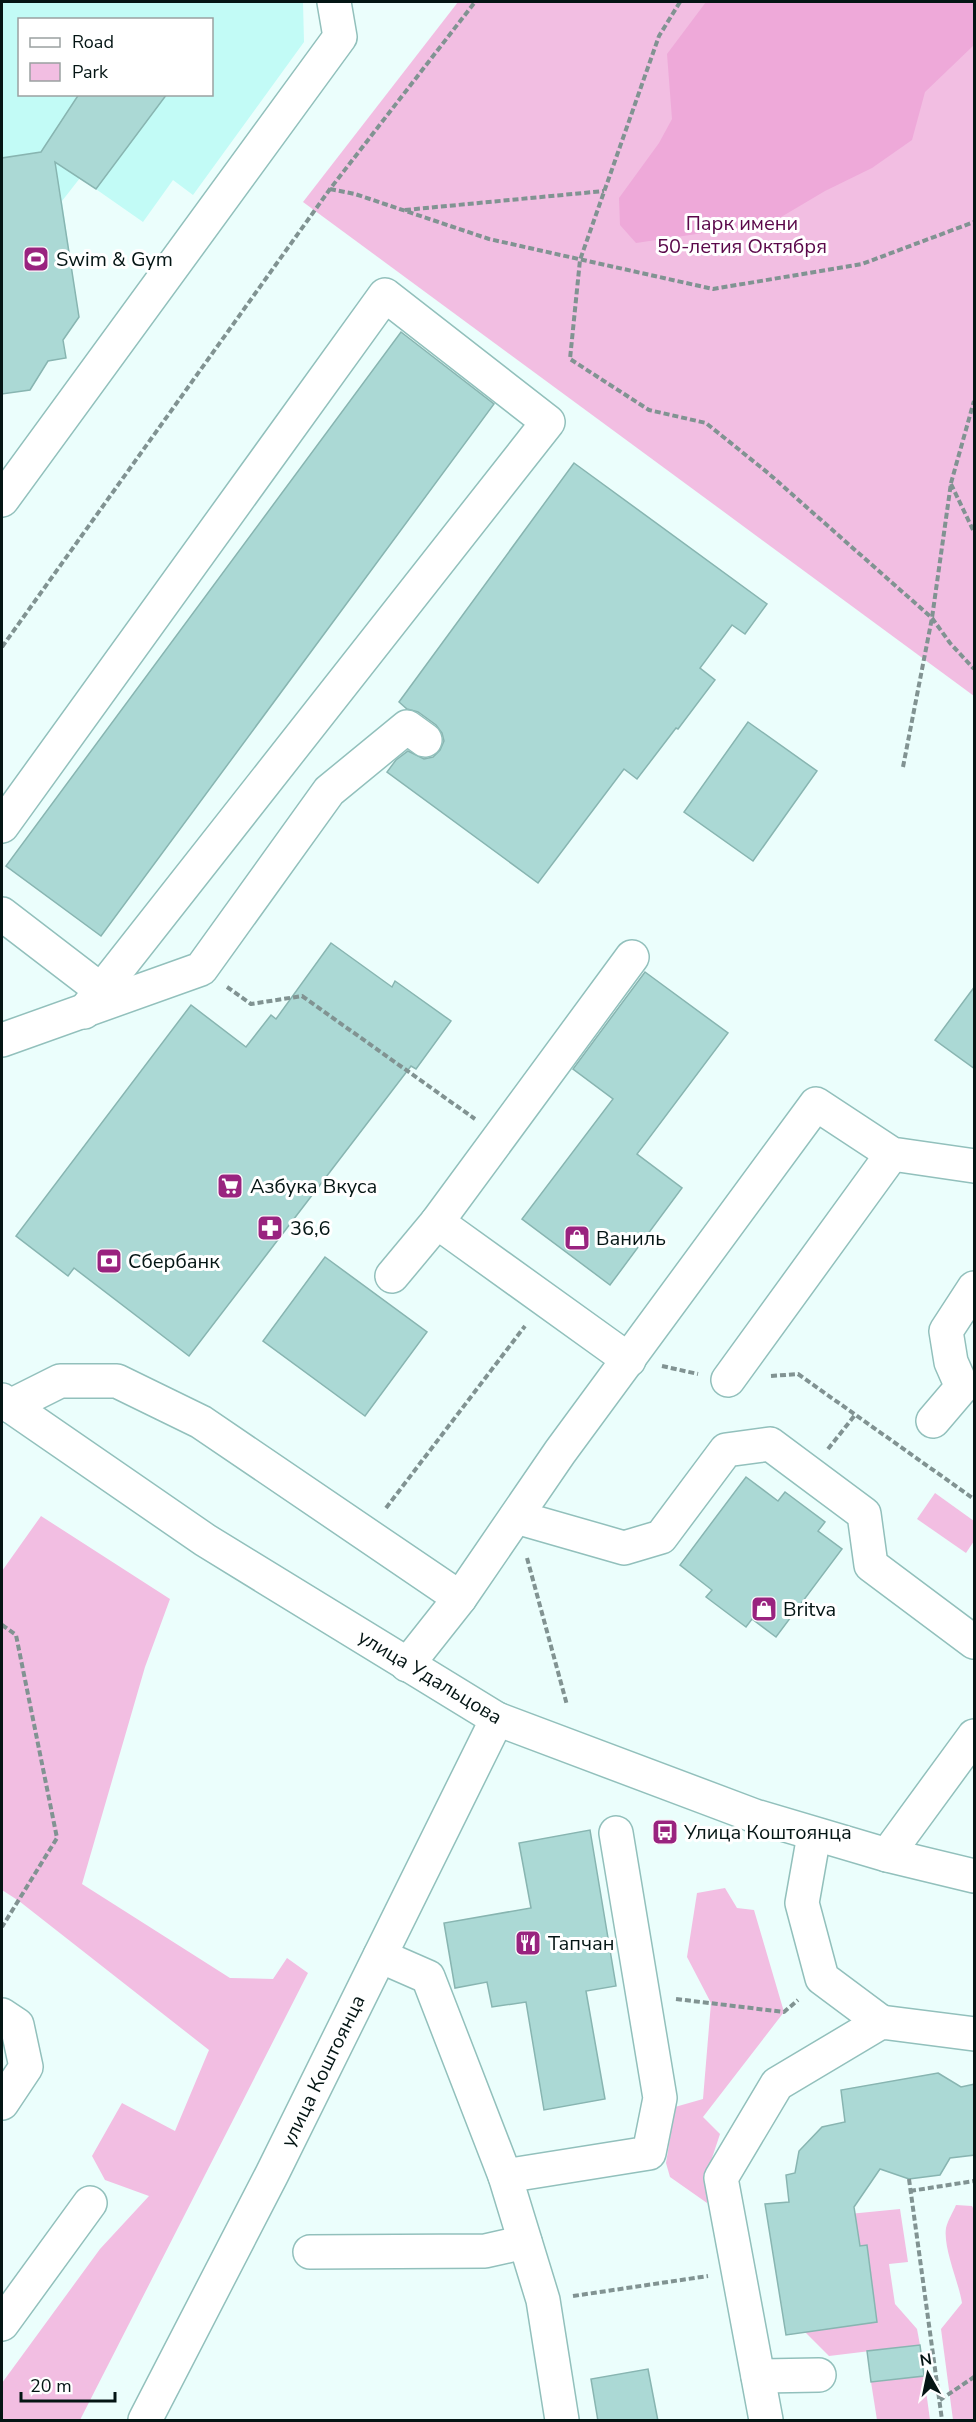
<svg xmlns="http://www.w3.org/2000/svg" width="976" height="2422" viewBox="0 0 976 2422" font-family="'Nunito Sans',sans-serif">
	<style>
		.built { fill: #c2fbf6; fill-rule: evenodd }
		.green { fill: #f2bee2 }
		.forest { fill: #eea9d9 }
		.building { fill: #abd9d5; stroke: #88b5b1; stroke-width: 1.5 }
		.lines { fill: none; stroke-linecap: round; stroke-linejoin: round }
		.minor-casing { stroke: #92c0bc; stroke-width: 36 }
		.path { stroke: #819392; stroke-width: 4; stroke-dasharray: 6 3; stroke-linecap: butt }
		.minor { stroke: #fff; stroke-width: 33 }
		.labels { text-anchor: middle; dominant-baseline: central; stroke-width: 6; stroke-linejoin: round; paint-order: stroke }
		.park-label { font-size: 20px; fill: #5a084a; stroke: #fff }
		.poi-label { font-size: 20px; fill: #041514; stroke: #fff; text-anchor: start }
		.street-label { font-size: 20px; fill: #041514; stroke: #fff }
	</style>
	<rect width="100%" height="100%" fill="#ebfefc"/>
	<path class="built" d="M2 2H303L304 42 193 195 173 180 143 222 80 178 62 201 79 317 63 340 66 358 48 361 30 390 2 394ZM20 20H212V94H20Z"/>
	<g class="green">
		<path d="M458 2H974V696L303 202Z"/>
		<path d="M935 1493 974 1521V1541L966 1553 917 1519Z"/>
		<path d="M41 1516 170 1599 145 1667 82 1884 230 1978 273 1979 287 1958 308 1973 80 2420H2V2383L100 2249 149 2196 105 2180 92 2156 122 2103 175 2131 209 2050 19 1901 2 1890V1571Z"/>
		<path d="M725 1888 737 1908 754 1910 784 2012 703 2117 720 2134 708 2170 707 2203 670 2177 666 2163 675 2107 703 2099 711 2003 687 1957 697 1893Z"/>
		<path d="M956 2205 972 2206 974 2210V2420H953L941 2329 962 2303C959 2283 943 2248 946 2228 948 2220 953 2212 956 2205Z"/>
		<path d="M900 2209 908 2262 889 2264 895 2304 917 2329 920 2345 829 2356 805 2332 877 2322 867 2245 860 2246 858 2232 850 2234 849 2214Z"/>
		<path d="M924 2376 930 2420H877L871 2382Z"/>
	</g>
	<path class="forest" d="M706 2H974V45L925 92 912 140 872 168 825 191 771 223 636 243 620 225 619 198 659 143 672 119 667 54Z"/>
	<g class="building">
		<path d="M79 94H167L96 189 55 162 79 317 63 340 66 358 48 361 30 390 2 394V158L41 152Z"/>
		<path d="M401 332 494 404 101 936 6 866Z"/>
		<path d="M574 463 767 604 745 634 732 625 700 668 715 680 678 729 676 728 637 779 624 769 538 883 387 772 396 760 408 751 424 759 433 757 440 750 444 741 442 733 436 725 418 712 407 709 399 702Z"/>
		<path d="M748 722 817 771 753 861 684 812Z"/>
		<path d="M331 943 392 987 395 981 451 1021 416 1069 411 1066 189 1356 74 1268 68 1276 16 1236 191 1005 246 1047 271 1015 276 1019Z"/>
		<path d="M645 972 728 1033 637 1154 682 1188 610 1285 522 1219 613 1099 573 1069Z"/>
		<path d="M975 986V1069L935 1040Z"/>
		<path d="M325 1257 427 1332 365 1416 263 1341Z"/>
		<path d="M746 1477 778 1501 785 1492 825 1522 818 1531 842 1549 776 1637 752 1619 746 1627 706 1597 712 1590 680 1565Z"/>
		<path d="M590 1830 616 1986 586 1991 605 2099 544 2110 526 2002 492 2007 487 1982 455 1988 444 1923 531 1908 519 1843Z"/>
		<path d="M938 2073 961 2087 975 2084V2155L950 2158 940 2175 909 2179 880 2169 854 2207 860 2246 867 2245 877 2322 786 2335 765 2204 789 2202 786 2175 795 2173 799 2151 822 2127 845 2122 841 2090Z"/>
		<path d="M920 2345 924 2376 871 2382 867 2351Z"/>
		<path d="M648 2369 658 2421H598L591 2379Z"/>
	</g>
	<g class="lines">
		<g class="minor-casing">
			<g id="minor">
				<path d="M2 500 340 37 334 2"/>
				<path d="M2 826 385 295 548 422 84 1012"/>
				<path d="M2 914 101 990"/>
				<path d="M2 1040 201 969 329 791 407 727 425 740"/>
				<path d="M392 1276 437 1222"/>
				<path d="M629 1360 437 1222 632 957"/>
				<path d="M728 1380 892 1154"/>
				<path d="M2 1400 205 1540 497 1719 755 1816 887 1855 974 1876"/>
				<path d="M10 1406 60 1381H117L201 1422 460 1598"/>
				<path d="M933 1421 962 1387 951 1362 946 1331 974 1288"/>
				<path d="M516 1517 624 1548 661 1537 726 1450 770 1444 864 1514 871 1565 974 1642"/>
				<path d="M407 1665 460 1598 560 1452 816 1104 892 1154 974 1166"/>
				<path d="M814 1835 802 1903 822 1978 881 2022"/>
				<path d="M887 1855 974 1736"/>
				<path d="M380 1956 428 1977 505 2176 543 2300 562 2420"/>
				<path d="M2 2015 17 2025 26 2067 2 2103"/>
				<path d="M505 2176 649 2153 660 2098 616 1833"/>
				<path d="M310 2252 485 2251 525 2242"/>
				<path d="M2 2324 90 2203"/>
				<path d="M758 2376 819 2375"/>
				<path d="M145 2420 272 2174 497 1719"/>
				<path d="M766 2420 721 2178 777 2084 881 2022 974 2034"/>
			</g>
		</g>
		<g class="path">
			<path d="M680 2 659 36 580 260 570 359 649 410 706 423 768 473 932 618 950 643 974 669"/>
			<path d="M330 189 355 194 489 239 713 289 862 264 974 222"/>
			<path d="M405 210 604 191"/>
			<path d="M951 484 974 532"/>
			<path d="M2 647 330 189 475 2"/>
			<path d="M903 767 932 618 951 483 974 401"/>
			<path d="M227 987 251 1004 302 996 475 1119"/>
			<path d="M662 1366 698 1374"/>
			<path d="M771 1376 798 1374 974 1499"/>
			<path d="M828 1449 855 1415"/>
			<path d="M386 1508 525 1326"/>
			<path d="M527 1558 567 1705"/>
			<path d="M2 1625 16 1635 57 1838 2 1927"/>
			<path d="M676 1999 784 2012 798 2000"/>
			<path d="M909 2179 942 2420"/>
			<path d="M910 2191 974 2181"/>
			<path d="M573 2296 708 2276"/>
			<path d="M940 2400 974 2377"/>
		</g>
		<use href="#minor" class="minor"/>
	</g>
	<defs>
		<g id="stadium-square" transform="scale(1.35)"><rect x="-9" y="-9" width="18" height="18" rx="4" fill="#99237f" stroke="#fff"/><path d="M0-5a6.5 5 0 1 0 0 10a6.5 5 0 1 0 0-10ZM-3.5-1.8h7v3.6h-7Z" fill="#fff"/></g>
		<g id="supermarket-square" transform="scale(1.35)"><rect x="-9" y="-9" width="18" height="18" rx="4" fill="#99237f" stroke="#fff"/><path d="M-6-5.5h2.5l.6 2H6L4.5 2H-2.5L-4.4-4H-6ZM-1.5 3.2a1.3 1.3 0 1 0 .1 0ZM3 3.2a1.3 1.3 0 1 0 .1 0Z" fill="#fff"/></g>
		<g id="pharmacy-square" transform="scale(1.35)"><rect x="-9" y="-9" width="18" height="18" rx="4" fill="#99237f" stroke="#fff"/><path d="M-2-6h4v4h4v4h-4v4h-4v-4h-4v-4h4Z" fill="#fff"/></g>
		<g id="shop-square" transform="scale(1.35)"><rect x="-9" y="-9" width="18" height="18" rx="4" fill="#99237f" stroke="#fff"/><path d="M-5-2.5h2.3a2.7 3.5 0 0 1 5.4 0H5L5.5 6h-11ZM-1.5-2.5h3a1.5 2.3 0 0 0-3 0Z" fill="#fff"/></g>
		<g id="bank-square" transform="scale(1.35)"><rect x="-9" y="-9" width="18" height="18" rx="4" fill="#99237f" stroke="#fff"/><path d="M-6-4H6V4H-6ZM0-2.3a2.3 2.3 0 1 0 0 4.6a2.3 2.3 0 1 0 0-4.6Z" fill="#fff"/></g>
		<g id="bus-square" transform="scale(1.35)"><rect x="-9" y="-9" width="18" height="18" rx="4" fill="#99237f" stroke="#fff"/><path d="M-5-6H5V4H4V6H2V4H-2V6H-4V4H-5ZM-3.5-4V0h7V-4ZM-3.5 1.2v1.5H-2V1.2ZM2 1.2v1.5H3.5V1.2Z" fill="#fff"/></g>
		<g id="restaurant-square" transform="scale(1.35)"><rect x="-9" y="-9" width="18" height="18" rx="4" fill="#99237f" stroke="#fff"/><path d="M-5-6h1v4h1v-4h1v4h1v-4h1v5L-1.5 .5V6h-2V.5L-5-1ZM5-6V6H3V1.5H1.5Q1.5-4 5-6Z" fill="#fff"/></g>
	</defs>
	<g fill-rule="evenodd">
		<use href="#stadium-square" x="36" y="259"/>
		<use href="#supermarket-square" x="230" y="1186"/>
		<use href="#pharmacy-square" x="270" y="1228"/>
		<use href="#shop-square" x="577" y="1238"/>
		<use href="#bank-square" x="109" y="1261"/>
		<use href="#shop-square" x="764" y="1609"/>
		<use href="#bus-square" x="665" y="1832"/>
		<use href="#restaurant-square" x="528" y="1943"/>
	</g>
	<g class="labels">
		<g class="park-label">
			<text x="742" y="223">Парк имени<tspan x="742" dy="23">50-летия Октября</tspan></text>
		</g>
		<g class="poi-label">
			<text x="56" y="259">Swim &amp; Gym</text>
			<text x="250" y="1186">Азбука Вкуса</text>
			<text x="290" y="1228">36,6</text>
			<text x="596" y="1238">Ваниль</text>
			<text x="128" y="1261">Сбербанк</text>
			<text x="783" y="1609">Britva</text>
			<text x="684" y="1832">Улица Коштоянца</text>
			<text x="548" y="1943">Тапчан</text>
		</g>
		<g class="street-label">
			<text transform="translate(430 1677) rotate(31)">улица Удальцова</text>
			<text transform="translate(323 2071) rotate(-64)">улица Коштоянца</text>
		</g>
	</g>
	<rect width="976" height="2422" fill="none" stroke="#041514" stroke-width="6"/>
	<rect x="18" y="18" width="195" height="78" fill="#ffffff" stroke="#9ba1a1" stroke-width="1.5"/>
	<rect x="30" y="38" width="30" height="9" fill="#ffffff" stroke="#9ba1a1" stroke-width="1.5"/>
	<text x="72" y="48" font-size="18" fill="#041514">Road</text>
	<rect x="30" y="63" width="30" height="18" fill="#f2bee2" stroke="#9ba1a1" stroke-width="1.5"/>
	<text x="72" y="78" font-size="18" fill="#041514">Park</text>
	<g transform="translate(928 2374) rotate(351)" stroke="#ffffff" stroke-width="4.5" paint-order="stroke">
	<path d="M0-4.5L10 22L0 15L-10 22Z" fill="#041514"/>
	<text y="-9" font-size="16" font-weight="bold" text-anchor="middle" fill="#041514">N</text>
	</g>
	<path d="M21 2392v9h94v-9" fill="none" stroke="#041514" stroke-width="3"/>
	<text x="30" y="2392" font-size="18" fill="#041514" stroke="#ffffff" stroke-width="4.5" paint-order="stroke">20 m</text>
</svg>
